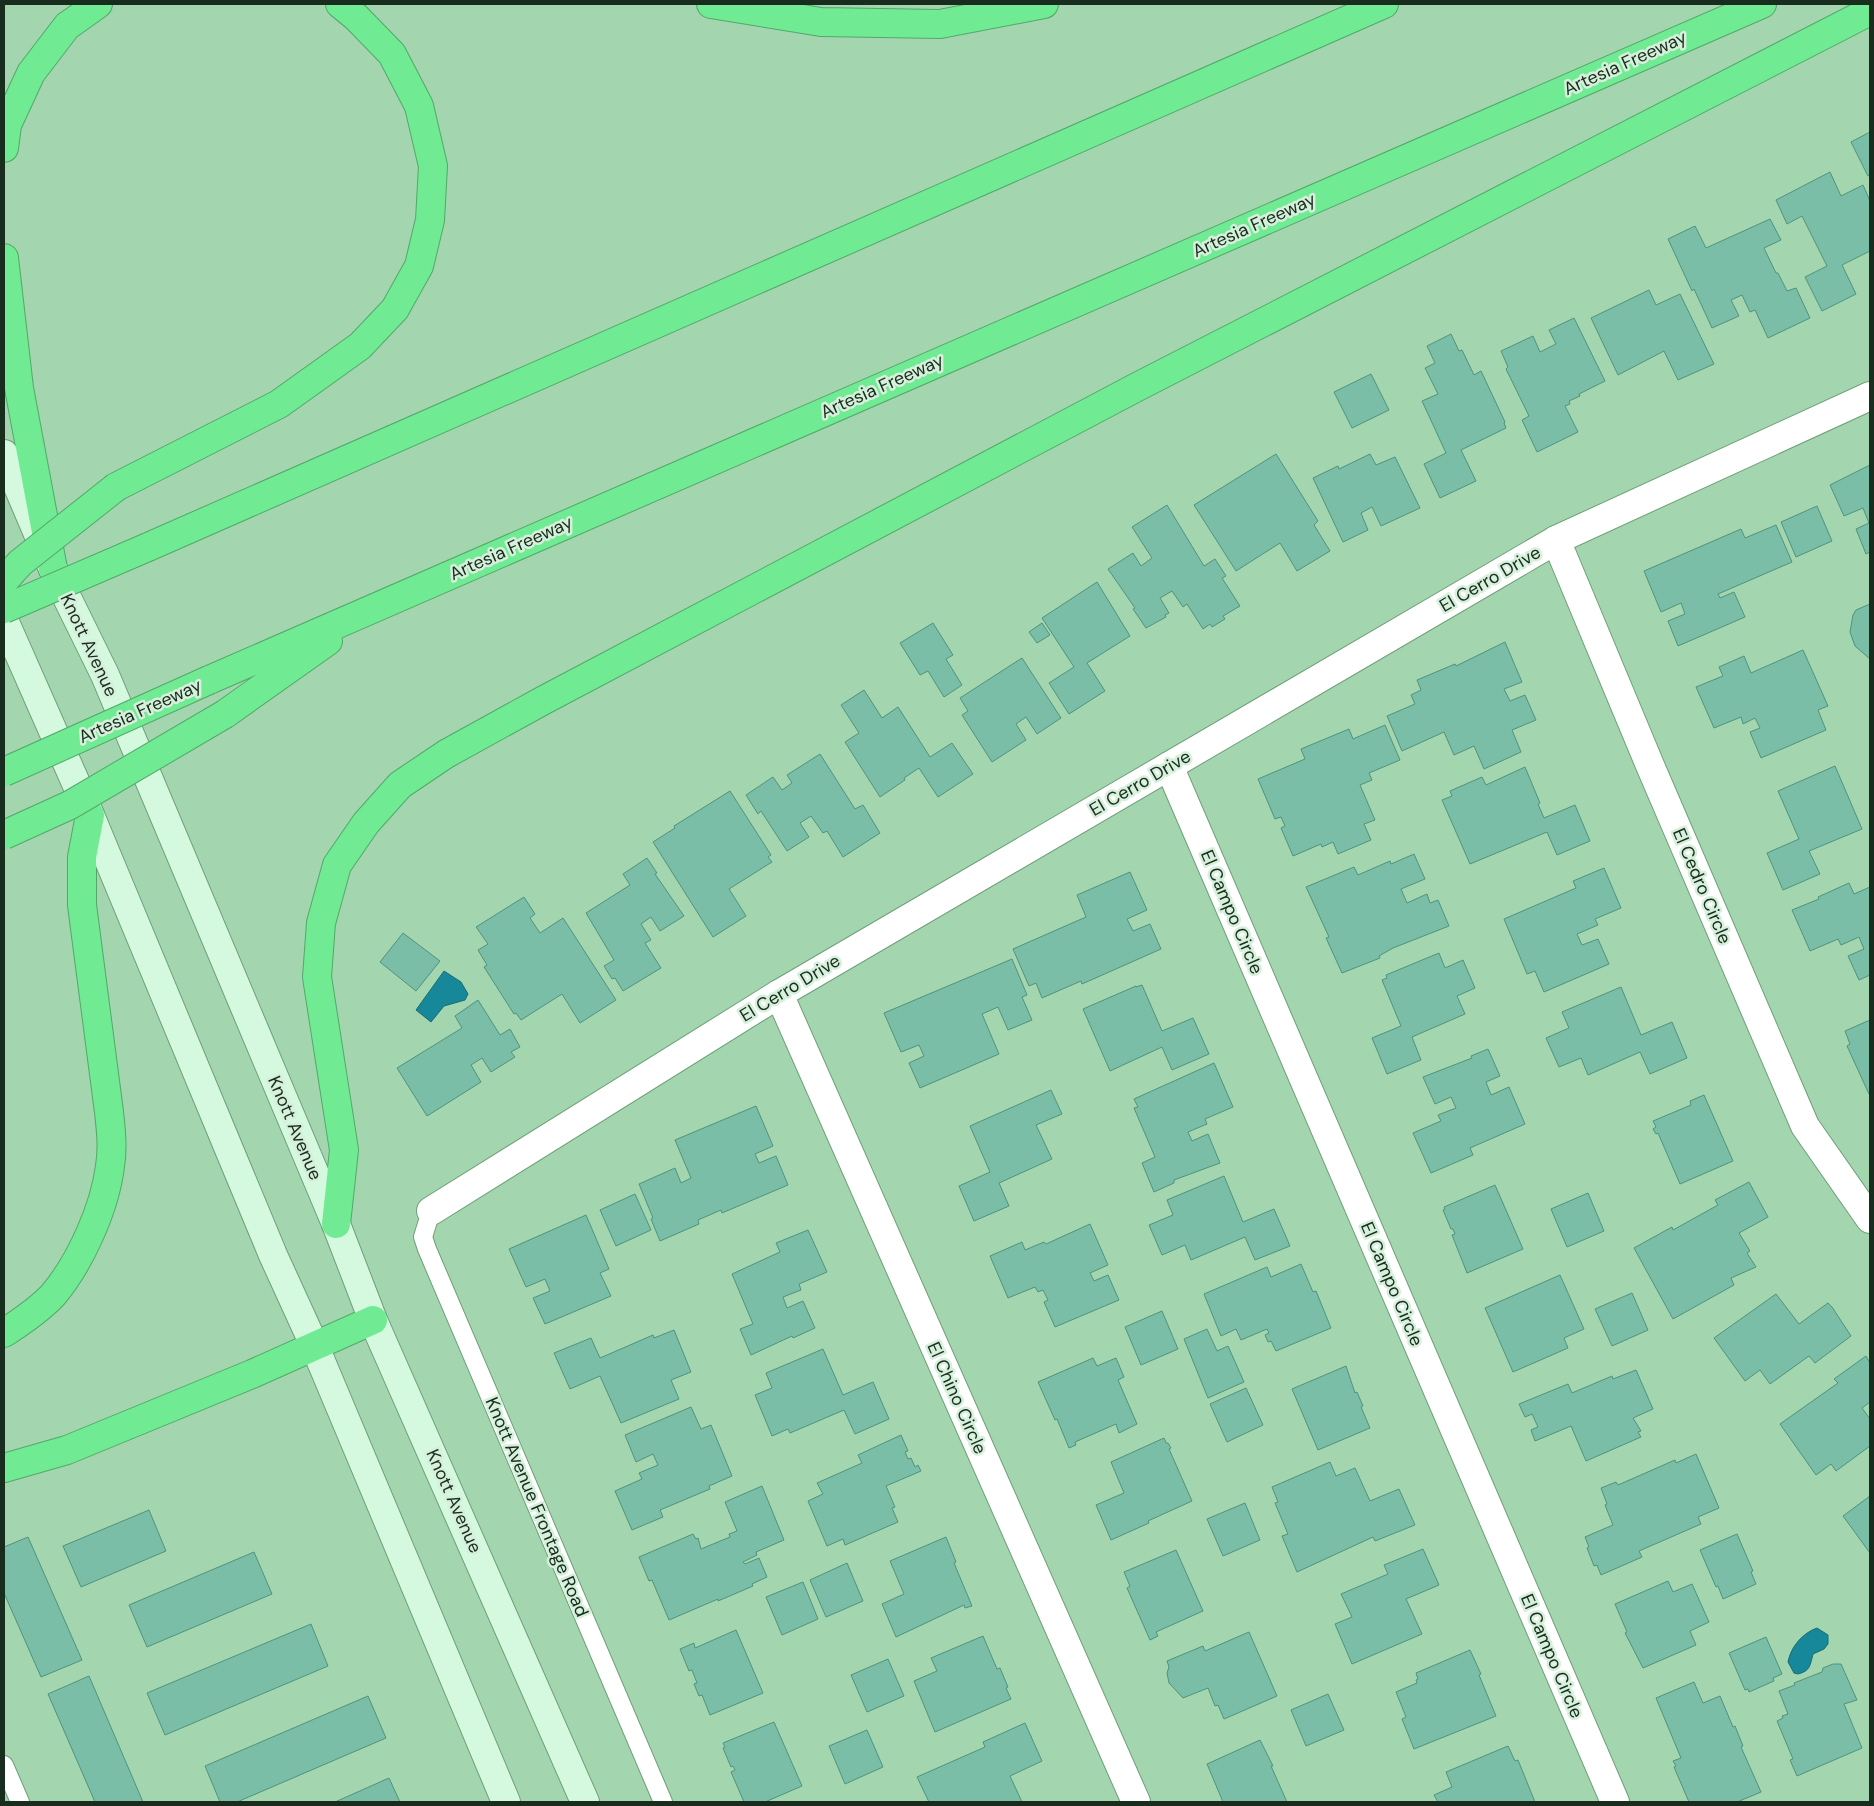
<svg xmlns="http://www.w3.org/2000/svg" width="1874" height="1806" viewBox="0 0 1874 1806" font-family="'DM Sans',sans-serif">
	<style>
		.water { fill: #168899; stroke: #176d74 }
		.building { fill: #7abea7; stroke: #4f937d }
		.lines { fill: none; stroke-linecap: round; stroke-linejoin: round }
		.service-casing { stroke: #6e9f78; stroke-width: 20 }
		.minor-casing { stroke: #6e9f78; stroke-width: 30 }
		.secondary-casing { stroke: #6e9f78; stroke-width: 30 }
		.motorway-casing { stroke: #52a86a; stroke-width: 30 }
		.service { stroke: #fff; stroke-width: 18 }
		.minor { stroke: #fff; stroke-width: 28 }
		.secondary { stroke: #d4f9df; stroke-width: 28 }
		.motorway { stroke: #70ea93; stroke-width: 28 }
		.motorway-bridge-casing { stroke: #52a86a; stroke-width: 30; stroke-linecap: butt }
		.motorway-bridge { stroke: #70ea93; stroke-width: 28 }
		.labels { text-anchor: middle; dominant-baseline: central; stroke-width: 5; stroke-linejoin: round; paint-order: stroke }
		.street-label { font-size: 18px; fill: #192d1e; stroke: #d6f0db }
	</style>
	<rect width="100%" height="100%" fill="#a3d6ae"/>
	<g class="water">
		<path d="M444 971 461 982 468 994 465 1000 444 1006 431 1022 416 1010Z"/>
		<path d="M1817 1628 1828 1635V1644L1824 1649 1813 1654C1810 1666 1810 1671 1798 1674L1794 1673 1788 1662C1791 1646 1803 1633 1817 1628Z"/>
	</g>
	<g class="building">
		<path d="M1870 132V175L1868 176 1851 142Z"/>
		<path d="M1830 172 1841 196 1863 185 1870 201V251L1842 265 1856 294 1822 311 1805 277 1827 266 1802 216 1787 224 1776 200Z"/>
		<path d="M1770 219 1781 240 1764 248 1776 273H1778L1787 291 1796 288 1810 318 1768 338 1755 310 1750 312 1742 295 1731 300 1739 316 1712 328 1694 289 1692 291 1668 239 1695 226 1706 248Z"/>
		<path d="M1649 290 1656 305 1680 294 1714 364 1678 380 1664 351 1618 375 1591 318Z"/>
		<path d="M1574 318 1605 381 1579 394 1580 396 1569 401 1570 404 1565 406 1578 432 1537 452 1522 420 1529 416 1506 369 1508 367 1501 351 1533 336 1540 352 1556 344 1549 330Z"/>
		<path d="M1451 334 1459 351 1462 350 1474 375 1481 371 1505 422 1504 423 1506 428 1461 450 1476 481 1440 498 1424 464 1446 453 1422 401 1438 394 1425 368 1435 363 1427 346Z"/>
		<path d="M1371 374 1389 410 1352 428 1334 392Z"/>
		<path d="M1276 454 1318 521 1314 525 1330 551 1297 571 1280 543 1236 571 1194 505Z"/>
		<path d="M1370 454 1376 465 1395 457 1420 508 1381 526 1372 507 1361 513 1368 530 1343 542 1313 478 1338 466 1339 469Z"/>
		<path d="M1870 465V552L1866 554 1856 529 1869 523 1863 508 1844 516 1830 485Z"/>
		<path d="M1167 505 1204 566 1215 559 1226 576 1222 578 1240 606 1223 616 1225 619 1212 627 1210 624 1203 629 1187 604 1183 607 1172 591 1160 598 1169 613 1165 615 1166 617 1146 628 1133 609 1135 608 1108 569 1133 553 1141 566 1152 558 1132 527Z"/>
		<path d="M1817 506 1832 541 1796 557 1781 522Z"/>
		<path d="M1776 525 1792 562 1718 594 1720 598 1734 592 1745 617 1678 646 1668 621 1685 614 1681 603 1661 612 1644 571 1741 529 1745 538Z"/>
		<path d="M1097 582 1130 636 1087 663 1105 691 1069 714 1049 683 1074 667 1042 618Z"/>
		<path d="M1870 604V659L1855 646 1850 632 1853 615 1856 610Z"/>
		<path d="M933 623 953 655 946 659 962 685 944 697 928 671 920 675 900 643Z"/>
		<path d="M1042 623 1050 635 1037 643 1029 632Z"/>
		<path d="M1505 642 1522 682 1504 689 1510 701 1525 695 1536 720 1512 730 1521 752 1484 769 1474 746 1454 755 1444 732 1402 751 1387 716 1415 704 1411 695 1421 690 1417 680 1455 664 1456 666Z"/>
		<path d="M1803 650 1828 706 1818 710 1826 730 1761 758 1750 732 1760 728 1755 718 1743 724 1741 717 1714 728 1696 687 1723 676 1719 667 1744 656 1751 673Z"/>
		<path d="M1022 658 1061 718 1037 734 1026 717 1016 724 1026 740 992 762 962 715 968 711 960 698Z"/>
		<path d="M864 690 882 718 898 707 930 757 952 743 973 774 938 797 919 768 904 778 905 780 880 797 845 742 859 733 841 705Z"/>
		<path d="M1385 725 1400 760 1369 773 1372 780 1360 785 1375 820 1364 824 1371 840 1338 854 1333 842 1322 847 1321 844 1293 856 1281 828 1285 826 1281 817 1275 819 1258 779 1305 759 1301 749 1349 729 1353 739Z"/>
		<path d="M820 754 855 809 863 805 880 833 843 857 827 831 823 833 811 816 800 823 809 837 787 851 761 811 758 814 746 795 773 777 782 790 792 783 787 775Z"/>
		<path d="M1835 766 1862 829 1809 851 1820 874 1783 890 1767 853 1799 839 1778 791Z"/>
		<path d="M1525 767 1540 803 1538 804 1544 818 1575 805 1590 841 1557 855 1547 832 1470 864 1442 800 1452 796 1450 791 1482 777 1486 785Z"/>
		<path d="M730 791 771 855 768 857 772 862 729 889 746 916 713 937 653 842 675 828 674 826Z"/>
		<path d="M1414 854 1425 879 1401 889 1407 903 1427 894 1430 903 1438 900 1449 926 1393 948 1379 956 1380 958 1342 973 1326 938 1329 937 1306 887 1354 867 1358 875 1390 861 1391 864Z"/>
		<path d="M647 858 657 873 655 874 684 916 660 931 651 917 641 924 651 940 645 943 661 968 623 991 615 978 612 979 604 966 614 960 586 913 630 885 623 874Z"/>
		<path d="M1604 868 1621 908 1595 919 1598 925 1577 934 1582 945 1598 939 1609 964 1544 992 1535 971 1527 974 1504 919 1576 888 1573 881Z"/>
		<path d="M1130 872 1147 910 1127 919 1133 931 1150 924 1161 949 1082 984 1081 981 1042 998 1036 983 1029 986 1013 949 1086 917 1077 895Z"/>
		<path d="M1849 883 1854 894 1870 887V975L1859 980 1848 956 1864 949 1859 937 1841 945 1838 939 1810 951 1792 910 1819 899 1818 897Z"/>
		<path d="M524 897 535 914 530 918 540 933 563 918 616 1000 580 1023 562 994 521 1020 516 1013 514 1014 484 967 487 965 478 950 488 944 476 927Z"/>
		<path d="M403 933 440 961 416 991 380 962Z"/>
		<path d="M1439 953 1445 968 1463 960 1475 988 1457 996 1465 1014 1412 1037 1421 1060 1387 1074 1372 1038 1401 1026 1382 980 1387 978 1386 975Z"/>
		<path d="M1012 959 1027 995 1022 997 1032 1020 1008 1030 998 1007 982 1014 999 1054 920 1088 909 1063 924 1056 919 1045 901 1052 884 1013Z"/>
		<path d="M1142 985 1162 1031 1193 1018 1209 1054 1172 1070 1162 1047 1110 1071 1083 1009 1136 986V987Z"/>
		<path d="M1621 987 1641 1035 1672 1022 1687 1058 1650 1074 1640 1052 1588 1075 1581 1058 1559 1067 1546 1038 1569 1028 1562 1012Z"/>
		<path d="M478 1000 500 1035 510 1029 520 1047 511 1052 515 1057 491 1072 482 1058 471 1065 481 1082 427 1116 397 1068 462 1028 455 1016Z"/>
		<path d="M1870 1020V1093L1869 1094 1847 1046 1850 1044 1845 1031Z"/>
		<path d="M1488 1049 1500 1076 1486 1082 1491 1095 1509 1087 1525 1124 1470 1148 1473 1155 1431 1173 1413 1133 1441 1121 1438 1115 1456 1108 1451 1097 1435 1104 1423 1077 1472 1058 1471 1056Z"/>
		<path d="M1214 1063 1233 1107 1205 1119 1207 1124 1188 1132 1192 1141 1208 1134 1220 1163 1174 1180V1183L1154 1192 1142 1163 1155 1157 1134 1108 1138 1107 1134 1099Z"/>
		<path d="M1051 1090 1062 1114 1036 1125 1052 1159 999 1183 1009 1206 974 1221 959 1186 990 1172 970 1126Z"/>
		<path d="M1704 1095 1733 1161 1680 1184 1658 1133 1656 1134 1653 1129 1656 1127 1653 1121 1691 1105 1690 1101Z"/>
		<path d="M756 1106 773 1146 755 1154 759 1163 776 1156 788 1185 722 1213 721 1210 698 1220 699 1224 660 1241 651 1219 653 1218 639 1184 675 1168 681 1183 691 1178 675 1140Z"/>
		<path d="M1224 1176 1243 1222 1274 1209 1290 1246 1255 1260 1245 1237 1191 1260 1185 1245 1162 1255 1149 1225 1173 1215 1167 1200Z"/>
		<path d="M1749 1182 1768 1217 1739 1233 1750 1251 1747 1253 1756 1267 1731 1278 1734 1285 1673 1319 1634 1248 1672 1227 1673 1230 1718 1205 1715 1200Z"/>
		<path d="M1495 1185 1523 1249 1467 1273 1452 1235 1455 1234 1453 1229H1451L1443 1210 1445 1209 1444 1207Z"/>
		<path d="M1588 1193 1604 1231 1567 1247 1551 1209Z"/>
		<path d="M635 1194 651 1230 616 1246 600 1210Z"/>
		<path d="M586 1215 609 1269 600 1273 611 1296 545 1324 533 1298 550 1291 545 1279 526 1287 509 1249Z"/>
		<path d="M1090 1224 1108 1265 1090 1273 1094 1281 1108 1275 1119 1300 1055 1327 1044 1302 1048 1300 1043 1290 1038 1292 1035 1287 1008 1298 990 1256 1022 1242 1025 1250 1044 1242 1046 1244Z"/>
		<path d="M808 1230 827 1272 799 1284 801 1290 783 1297 787 1308 803 1301 815 1328 793 1338 792 1336 751 1355 740 1329 753 1324 732 1274 780 1252 776 1243Z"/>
		<path d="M1301 1264 1313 1292 1316 1291 1331 1328 1276 1351 1271 1341 1268 1342 1265 1335 1269 1333 1267 1329 1241 1340 1236 1329 1221 1336 1204 1294 1267 1267 1271 1277Z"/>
		<path d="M1560 1275 1584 1329 1564 1338 1568 1348 1513 1372 1485 1308Z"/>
		<path d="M1632 1293 1648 1330 1612 1346 1595 1309Z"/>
		<path d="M1776 1294 1799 1324 1828 1303 1832 1307 1851 1336 1815 1363 1809 1356 1770 1384 1760 1370 1745 1381 1714 1338Z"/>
		<path d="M1162 1311 1178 1349 1141 1365 1125 1327Z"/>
		<path d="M1207 1329 1217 1351 1228 1346 1244 1382 1208 1398 1184 1339Z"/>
		<path d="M674 1330 691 1372 671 1380 679 1399 621 1423 600 1376 570 1389 554 1353 591 1338 600 1358 653 1335 654 1338Z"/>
		<path d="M823 1349 843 1395 873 1382 889 1419 855 1434 844 1410 790 1433 788 1429 772 1436 755 1395 772 1388 766 1373Z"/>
		<path d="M1866 1356 1870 1363V1402L1862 1408 1870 1419V1446L1836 1471 1831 1464 1816 1475 1780 1424 1838 1383 1834 1379Z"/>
		<path d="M1093 1358 1097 1366 1116 1358 1124 1377 1118 1380 1137 1424 1119 1433 1116 1424 1075 1442 1076 1445 1069 1448 1057 1419 1055 1420 1038 1382Z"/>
		<path d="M1346 1366 1355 1393 1357 1392 1363 1406 1361 1407 1370 1428 1318 1450 1292 1389Z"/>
		<path d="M1636 1370 1653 1409 1633 1418 1641 1431 1638 1432 1641 1437 1586 1461 1571 1426 1535 1441 1531 1430 1538 1427 1532 1414 1525 1417 1519 1404 1568 1384 1572 1393 1612 1376 1613 1379Z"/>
		<path d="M1246 1388 1263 1425 1227 1442 1210 1404Z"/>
		<path d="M691 1407 701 1429 711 1425 732 1476 709 1486 710 1489 660 1510 663 1517 632 1530 615 1491 642 1479 639 1473 658 1465 653 1454 636 1462 625 1435Z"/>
		<path d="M901 1435 908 1451 905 1452 908 1459 911 1458 915 1467 918 1465 921 1471 886 1486 895 1507 892 1508 898 1522 845 1545 843 1539 827 1546 808 1501 823 1494 817 1483 862 1463 858 1455Z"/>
		<path d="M1164 1438 1166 1443H1168L1171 1448 1169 1449 1192 1501 1148 1521 1149 1523 1111 1540 1096 1505 1124 1493 1111 1462Z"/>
		<path d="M1696 1454 1719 1508 1698 1517 1701 1524 1639 1551 1642 1557 1601 1575 1597 1565 1594 1566 1587 1548 1589 1547 1585 1537 1613 1525 1605 1505 1607 1504 1601 1488 1616 1482 1618 1485 1675 1460 1676 1463Z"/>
		<path d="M1330 1462 1336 1476 1355 1468 1370 1501 1399 1489 1415 1525 1375 1541 1373 1537 1297 1572 1282 1536 1288 1534 1275 1503 1278 1502 1272 1487Z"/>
		<path d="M762 1486 784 1540 756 1552 757 1555 743 1562 745 1564 759 1558 767 1577 752 1584 753 1586 718 1601V1599L669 1620 652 1580 649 1581 639 1557 693 1534 696 1539 698 1538 701 1549 730 1537 729 1534 737 1531 725 1502Z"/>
		<path d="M1870 1496V1553L1843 1516Z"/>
		<path d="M1245 1503 1260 1540 1223 1556 1207 1519Z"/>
		<path d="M149 1510 166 1551 81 1587 63 1546Z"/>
		<path d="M1737 1534 1753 1571 1751 1572 1756 1584 1723 1599 1718 1586 1716 1587 1700 1550Z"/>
		<path d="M28 1537 82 1660 41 1677 4 1593V1547Z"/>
		<path d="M946 1537 956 1562 954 1563 972 1606 965 1608 964 1605 896 1637 882 1604 904 1594 890 1561Z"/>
		<path d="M1423 1549 1439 1585 1406 1599 1422 1634 1352 1664 1335 1624 1352 1617 1341 1594 1388 1574 1384 1565Z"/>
		<path d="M1176 1550 1203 1611 1156 1632 1158 1636 1150 1640 1127 1588 1130 1586 1124 1572Z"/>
		<path d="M254 1552 272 1594 147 1647 129 1605Z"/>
		<path d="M847 1563 863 1601 826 1617 810 1580Z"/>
		<path d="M1668 1581 1673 1592 1692 1584 1709 1622 1690 1631 1696 1645 1643 1668 1625 1633 1627 1632 1615 1604Z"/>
		<path d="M803 1582 818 1619 782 1635 766 1597Z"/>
		<path d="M311 1624 328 1666 165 1735 147 1693Z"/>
		<path d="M736 1630 763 1693 710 1715 702 1695 699 1696 694 1684 697 1683 692 1670 689 1671 680 1649 694 1643 695 1648Z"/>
		<path d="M1249 1632 1277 1696 1224 1719 1218 1705 1215 1706 1208 1688 1183 1698 1169 1683 1167 1673 1169 1667 1167 1661 1203 1646 1205 1651Z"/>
		<path d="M983 1636 997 1669 1000 1668 1008 1687 1006 1688 1011 1699 935 1732 914 1681 937 1671 931 1658Z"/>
		<path d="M1766 1637 1782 1674 1773 1678 1774 1681 1749 1692 1748 1689 1745 1690 1729 1653Z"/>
		<path d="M1470 1650 1481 1674 1479 1675 1496 1716 1414 1749 1402 1719 1406 1717 1396 1692 1417 1683 1416 1680 1418 1679 1416 1673Z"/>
		<path d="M888 1659 904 1696 867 1712 851 1675Z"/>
		<path d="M1833 1664H1841L1857 1700 1844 1704 1862 1748 1797 1776 1790 1760 1793 1759 1777 1721 1783 1718 1782 1716 1788 1714 1779 1691 1795 1685 1794 1683 1822 1672 1823 1668Z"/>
		<path d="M89 1676 143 1802H95L48 1694Z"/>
		<path d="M1694 1682 1703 1703 1720 1696 1733 1727 1735 1726 1743 1746 1741 1747 1761 1792 1737 1802H1689L1674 1767 1676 1766 1673 1761 1681 1758 1656 1698Z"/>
		<path d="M1328 1694 1344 1730 1306 1746 1291 1710Z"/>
		<path d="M368 1696 386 1738 237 1802H220L205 1766Z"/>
		<path d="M774 1722 802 1786 765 1802H744L731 1772 735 1770 733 1766 731 1767 723 1748 725 1747 723 1743Z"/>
		<path d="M1025 1723 1042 1761 1010 1776 1022 1802H929L917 1777 985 1747 983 1742Z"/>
		<path d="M867 1730 883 1767 845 1784 829 1746Z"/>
		<path d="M1260 1740 1273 1766H1271L1287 1802H1223L1207 1764Z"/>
		<path d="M1508 1746 1515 1761 1518 1760 1535 1802H1438L1434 1795 1452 1787 1446 1772Z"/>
		<path d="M389 1778 400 1802H335Z"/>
	</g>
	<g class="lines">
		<g class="service-casing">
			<g id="service">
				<path d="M431 1211 423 1237 427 1249 663 1802"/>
				<path d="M4 1765 20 1802"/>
			</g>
		</g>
		<g class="minor-casing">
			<g id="minor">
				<path d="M1556 540 1649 763 1805 1126 1870 1219"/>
				<path d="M1169 766 1615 1802"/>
				<path d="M779 994 1136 1802"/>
				<path d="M431 1211 779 994 1556 540 1870 396"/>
			</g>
		</g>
		<g class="secondary-casing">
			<g id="secondary">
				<path d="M4 454 53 569 105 675 336 1224 373 1320 585 1802"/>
				<path d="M4 620 90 815 273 1255 315 1347 506 1802"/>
			</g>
		</g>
		<g class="motorway-casing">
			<g id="motorway">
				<path d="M711 4 821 22 940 24 1044 4"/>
				<path d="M4 148 7 125 31 73 67 26 98 4"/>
				<path d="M4 258 19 388 53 569"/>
				<path d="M116 487 279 404 360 346 395 309 419 266 430 220 433 166 419 106 392 54 356 17 340 4"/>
				<path d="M148 547 1384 4"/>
				<path d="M209 680 1762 4"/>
				<path d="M225 714 328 641"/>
				<path d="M336 1224 344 1150 317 977 321 923 337 865 366 823 400 785 446 754 544 700 1137 387 1870 11"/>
				<path d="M4 1333C21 1322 39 1310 53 1295 80 1263 105 1208 110 1166 113 1148 111 1130 109 1112L82 905V857L90 815"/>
				<path d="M4 1468 67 1450 252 1374 373 1320"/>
			</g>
		</g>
		<use href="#service" class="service"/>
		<use href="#minor" class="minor"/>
		<use href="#secondary" class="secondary"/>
		<use href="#motorway" class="motorway"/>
		<g class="motorway-bridge-casing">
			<g id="motorway-bridge">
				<path d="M4 581 20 563 116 487"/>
				<path d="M4 609 148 547"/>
				<path d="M4 772 209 680"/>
				<path d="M4 835 70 805 225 714"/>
			</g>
		</g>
		<use href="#motorway-bridge" class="motorway-bridge"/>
	</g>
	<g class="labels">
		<g class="street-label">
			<text transform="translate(1625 63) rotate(-24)">Artesia Freeway</text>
			<text transform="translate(1254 225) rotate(-24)">Artesia Freeway</text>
			<text transform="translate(882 386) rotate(-24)">Artesia Freeway</text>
			<text transform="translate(511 548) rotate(-24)">Artesia Freeway</text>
			<text transform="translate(1490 579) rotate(-30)">El Cerro Drive</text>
			<text transform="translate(89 645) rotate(65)">Knott Avenue</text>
			<text transform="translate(140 711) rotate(-24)">Artesia Freeway</text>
			<text transform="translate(1140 783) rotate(-30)">El Cerro Drive</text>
			<text transform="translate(1702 886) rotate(67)">El Cedro Circle</text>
			<text transform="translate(1232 912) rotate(67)">El Campo Circle</text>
			<text transform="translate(790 988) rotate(-31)">El Cerro Drive</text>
			<text transform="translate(295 1128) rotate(67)">Knott Avenue</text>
			<text transform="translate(1392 1284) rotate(67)">El Campo Circle</text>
			<text transform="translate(957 1398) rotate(66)">El Chino Circle</text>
			<text transform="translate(454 1501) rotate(66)">Knott Avenue</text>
			<text transform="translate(537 1507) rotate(67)">Knott Avenue Frontage Road</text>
			<text transform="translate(1552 1656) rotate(67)">El Campo Circle</text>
		</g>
	</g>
	<rect width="1874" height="1806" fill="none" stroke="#192d1e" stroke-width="10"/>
</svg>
